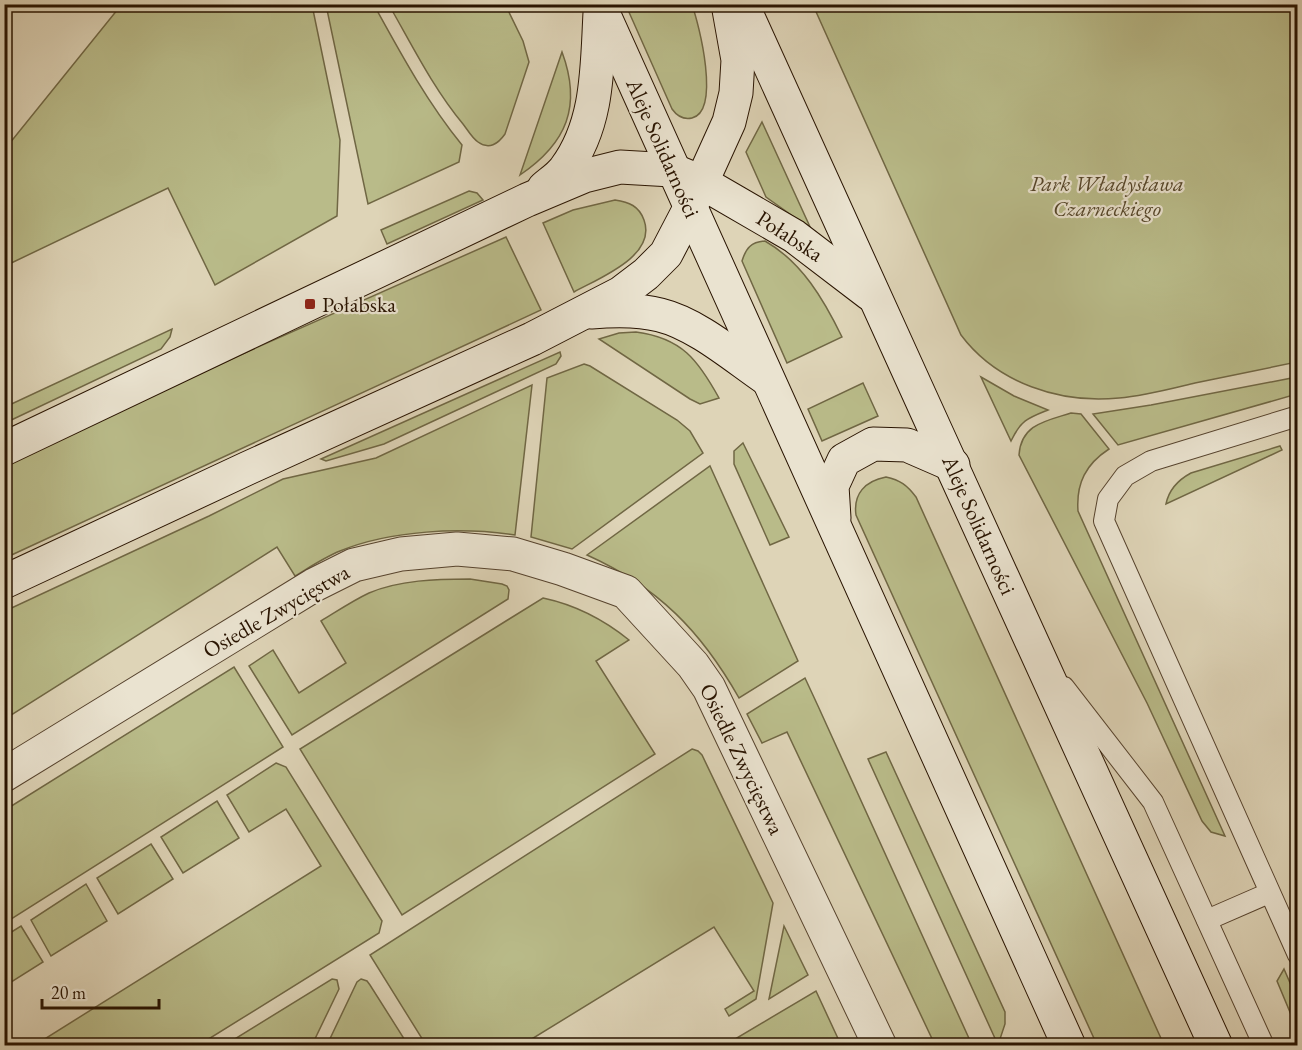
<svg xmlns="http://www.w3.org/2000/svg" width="1302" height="1050" viewBox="0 0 1302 1050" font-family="'EB Garamond',serif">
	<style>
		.green { fill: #b9bb89; stroke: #706744; stroke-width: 1.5 }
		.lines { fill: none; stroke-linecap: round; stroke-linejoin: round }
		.lane-casing { stroke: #56432e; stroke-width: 22 }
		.street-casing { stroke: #56432e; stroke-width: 35 }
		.secondary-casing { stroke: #281300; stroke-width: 35 }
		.lane { stroke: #eae3d0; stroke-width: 20 }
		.street { stroke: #eae3d0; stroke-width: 33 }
		.secondary { stroke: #eae3d0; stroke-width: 33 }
		.poi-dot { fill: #8f2418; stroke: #eae3d0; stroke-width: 2 }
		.labels { text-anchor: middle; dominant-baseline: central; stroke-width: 4.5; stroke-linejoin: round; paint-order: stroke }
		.street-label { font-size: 22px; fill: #281300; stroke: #eae3d0 }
		.park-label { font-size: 22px; font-style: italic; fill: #544529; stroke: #eae3d0 }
		.poi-label { font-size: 22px; fill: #281300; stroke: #eae3d0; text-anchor: start }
	</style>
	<rect width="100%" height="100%" fill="#ded4b7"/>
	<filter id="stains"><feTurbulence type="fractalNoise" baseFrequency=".00333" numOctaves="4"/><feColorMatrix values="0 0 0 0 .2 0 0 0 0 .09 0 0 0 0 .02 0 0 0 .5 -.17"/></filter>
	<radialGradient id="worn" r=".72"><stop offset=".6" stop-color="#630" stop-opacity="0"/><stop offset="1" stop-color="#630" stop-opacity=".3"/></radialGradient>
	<g class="green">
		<path d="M122 4 312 5 340 140 337 216 215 285 168 188 5 266V149Z"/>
		<path d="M505 4 523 41 529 62 505 134C498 144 489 150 478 142 472 138 467 129 463 124 433 88 412 45 389 5Z"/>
		<path d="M326 5H374C401 54 427 102 462 145L459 162 368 204Z"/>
		<path d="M639 5H692C699 24 721 111 692 118 683 120 677 116 672 109L628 10Z"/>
		<path d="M813 5H1297V362C1263 369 1229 376 1195 383 1170 389 1144 396 1119 398 1060 404 997 383 961 335Z"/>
		<path d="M562 52C582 106 567 143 520 175Z"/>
		<path d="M762 122 811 229 766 197 746 152Z"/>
		<path d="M469 191 477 193 483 200 387 244 381 230Z"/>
		<path d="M615 200C629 202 639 206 644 220 657 256 599 278 574 292L543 223 573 210Z"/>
		<path d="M506 237 541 310 5 558 4 465 240 355Z"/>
		<path d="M765 241C802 262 824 300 842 337L787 363 742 261C746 248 751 242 765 241Z"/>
		<path d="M172 329 170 337 161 349 5 423V407Z"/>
		<path d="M636 332C682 338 698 360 719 398L700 404 690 399 599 339 619 333Z"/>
		<path d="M560 352 561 356 556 364 384 444 326 461 321 459Z"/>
		<path d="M584 364 590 366 677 420 690 431 703 453 572 549 531 537 547 378Z"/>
		<path d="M981 377 1014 396 1048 410C1028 418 1021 420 1011 441Z"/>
		<path d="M1297 377V394L1118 445 1093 414 1151 405Z"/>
		<path d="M863 383 878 416 822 441 808 409Z"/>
		<path d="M532 385 515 535C461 527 391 530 340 551 325 557 310 567 295 576L277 547 5 719V611L209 516 283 479 376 458Z"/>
		<path d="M1071 413 1081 414 1109 449C1086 464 1076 483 1078 511L1225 836 1211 832 1202 821 1147 703 1019 455C1021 424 1046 421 1071 413Z"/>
		<path d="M743 443 789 537 770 545 734 464V451Z"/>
		<path d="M1280 446 1282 450 1166 504C1169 489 1178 480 1191 473Z"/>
		<path d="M710 466 798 661 739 698C701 631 658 587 587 555Z"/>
		<path d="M886 477C900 480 907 485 916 497L1164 1045H1097L856 515C853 494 865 481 886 477Z"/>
		<path d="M470 579 502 584 507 586 509 590 508 599 292 735 249 666 273 650 299 693 346 663 321 621C336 612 352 601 369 593 399 580 437 579 470 579Z"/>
		<path d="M543 598C576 605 603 619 629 640L596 661 655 754 402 915 300 749Z"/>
		<path d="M234 667 283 747 5 923V810Z"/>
		<path d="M805 678 818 706 972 1045H935L787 732 762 743 747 714Z"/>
		<path d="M692 749 698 751 702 755 773 903 756 999 729 1016 725 1009 754 991 714 927 522 1045H426L370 955Z"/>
		<path d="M886 752 1005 1012V1024L998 1045 868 759Z"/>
		<path d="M276 763 286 767 382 921 379 933 199 1045H35L321 866 286 809 249 832 227 795Z"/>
		<path d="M217 801 239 838 183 873 161 837Z"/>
		<path d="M151 844 173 879 118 914 97 878Z"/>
		<path d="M86 884 107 921 51 956 31 920Z"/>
		<path d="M21 926 43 962 5 986V936Z"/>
		<path d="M784 926 808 975 769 999Z"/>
		<path d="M1284 969 1297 999V1029L1277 981Z"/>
		<path d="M332 979 337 980 339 989 312 1045H225Z"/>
		<path d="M361 979 367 981 370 985 408 1045H327L357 982Z"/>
		<path d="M816 991 841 1045H729L730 1042Z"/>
	</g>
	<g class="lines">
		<g class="lane-casing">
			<g id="lane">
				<path d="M1298 416 1151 461 1125 476 1108 499 1104 521 1298 955"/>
				<path d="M1064 687 1153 802 1264 1046"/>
				<path d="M1207 920 1269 893"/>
			</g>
		</g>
		<g class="street-casing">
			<path id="street" d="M4 775 314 585 354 565 401 554 457 549 513 554 563 569 626 592 693 665 709 688 880 1046"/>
		</g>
		<g class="secondary-casing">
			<g id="secondary">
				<path d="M599 4 1069 1046"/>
				<path d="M742 4C899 352 1058 698 1216 1046"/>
				<path d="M544 188C551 182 560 176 565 169 599 124 597 66 600 13"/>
				<path d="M591 312C614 310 637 309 660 315 697 324 736 358 767 379"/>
				<path d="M4 449 527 200 584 176 620 167 672 170 701 182 794 236 870 294"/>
				<path d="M834 518 832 486 844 460 873 444 907 445 953 465"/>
				<path d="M4 582 248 468 532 339 621 293 646 274 666 254 690 208 729 122 736 93 738 60 728 4"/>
			</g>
		</g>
		<use href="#lane" class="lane"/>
		<use href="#street" class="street"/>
		<use href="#secondary" class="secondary"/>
	</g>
	<rect class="poi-dot" x="304" y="298" width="12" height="12" rx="3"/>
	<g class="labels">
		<g class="street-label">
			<text transform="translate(663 148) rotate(66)">Aleje Solidarności</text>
			<text transform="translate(790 236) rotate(33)">Połabska</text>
			<text transform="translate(979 525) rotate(66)">Aleje Solidarności</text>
			<text transform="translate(276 611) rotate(-30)">Osiedle Zwycięstwa</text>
			<text transform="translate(742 759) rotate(64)">Osiedle Zwycięstwa</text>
		</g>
		<g class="park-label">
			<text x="1107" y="183">Park Władysława<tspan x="1107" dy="25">Czarneckiego</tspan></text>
		</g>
		<g class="poi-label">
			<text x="322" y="304">Połabska</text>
		</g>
	</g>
	<rect width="1302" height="1050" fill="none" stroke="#ded4b7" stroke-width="24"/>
	<rect x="6" y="6" width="1290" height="1038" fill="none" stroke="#281300" stroke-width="3"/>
	<rect x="12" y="12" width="1278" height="1026" fill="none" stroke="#281300" stroke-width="1.5"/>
	<path d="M42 999v9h117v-9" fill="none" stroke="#281300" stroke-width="3"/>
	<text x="51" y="999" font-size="18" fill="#281300" stroke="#eae3d0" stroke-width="4.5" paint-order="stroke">20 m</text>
	<rect width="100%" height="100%" filter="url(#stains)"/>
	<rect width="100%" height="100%" fill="url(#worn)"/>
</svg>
